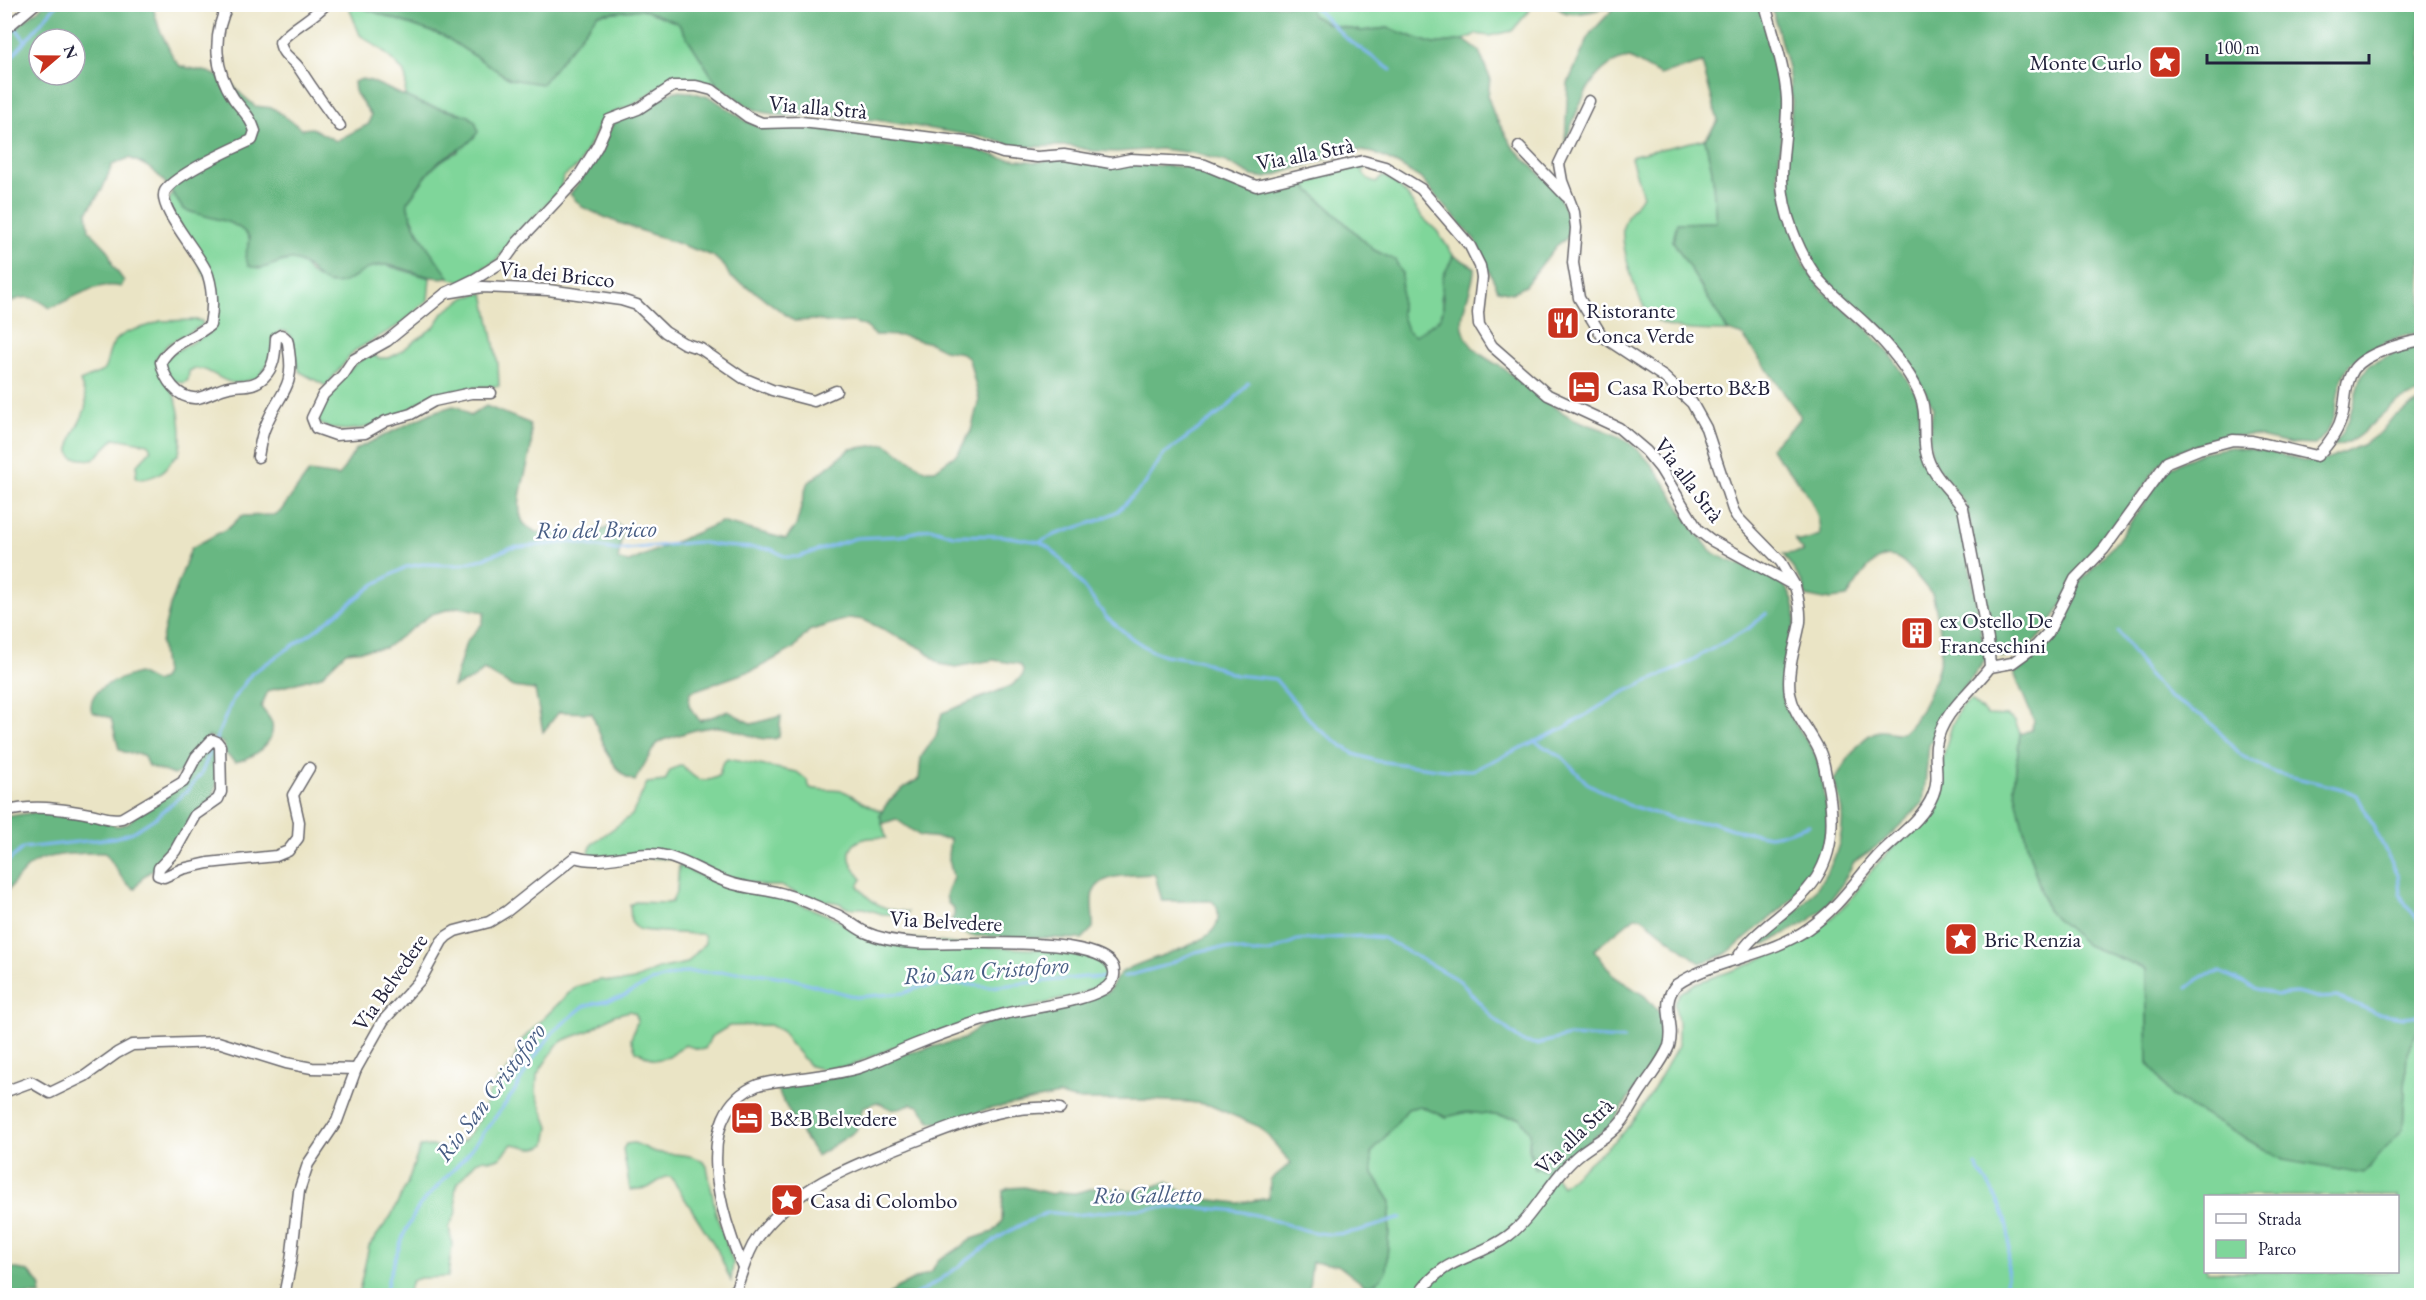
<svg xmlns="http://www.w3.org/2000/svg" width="2426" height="1300" viewBox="0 0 2426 1300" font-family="'EB Garamond',serif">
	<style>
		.green { fill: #7fd69a; stroke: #507c6a; stroke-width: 1.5; fill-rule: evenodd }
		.forest { fill: #67b782; stroke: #446c5e; stroke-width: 1.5; fill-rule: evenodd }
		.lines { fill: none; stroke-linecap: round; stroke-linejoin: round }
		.stream { stroke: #81b8f1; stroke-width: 3 }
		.street-casing { stroke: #68666b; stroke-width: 13 }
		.street { stroke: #fff; stroke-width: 10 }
		.labels { text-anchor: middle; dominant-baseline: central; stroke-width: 5; stroke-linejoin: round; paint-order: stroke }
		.poi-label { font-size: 22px; fill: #22223b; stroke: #fff; text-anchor: start }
		.street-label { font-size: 22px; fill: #22223b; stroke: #fff }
		.water-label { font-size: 24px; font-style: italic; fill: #485e84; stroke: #fff }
	</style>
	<rect width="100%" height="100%" fill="#fff"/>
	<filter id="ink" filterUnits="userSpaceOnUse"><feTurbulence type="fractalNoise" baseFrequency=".0167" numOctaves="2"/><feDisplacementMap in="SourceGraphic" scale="12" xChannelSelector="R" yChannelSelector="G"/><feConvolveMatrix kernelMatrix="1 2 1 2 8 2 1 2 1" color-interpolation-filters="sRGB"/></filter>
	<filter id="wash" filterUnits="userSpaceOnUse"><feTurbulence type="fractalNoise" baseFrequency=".008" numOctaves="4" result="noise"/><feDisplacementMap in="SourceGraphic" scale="24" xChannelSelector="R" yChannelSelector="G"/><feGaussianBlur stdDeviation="1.35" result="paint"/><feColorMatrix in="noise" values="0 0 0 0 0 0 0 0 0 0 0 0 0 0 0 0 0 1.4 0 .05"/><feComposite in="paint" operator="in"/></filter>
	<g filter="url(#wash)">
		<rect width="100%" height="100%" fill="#eae4c5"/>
		<g class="green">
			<path d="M348 5H354L444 36 510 79 574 42 598 14 642 9 678 23 717 84 686 80 667 82 633 105 608 115 600 124 579 165 563 177 560 190 531 220 511 236 507 247 496 261 462 281C457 281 452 280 448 277 437 266 409 217 407 202 424 182 432 161 458 152L461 113 422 104 405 96 406 79 403 71 383 51 360 35Z"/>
			<path d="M1309 5H1534L1512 31 1489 36 1476 34 1464 40 1433 44 1388 28 1361 31 1328 24 1312 15Z"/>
			<path d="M1705 139 1712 170 1716 222 1678 223 1673 241 1728 331C1704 330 1678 333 1656 320 1638 310 1620 246 1623 227 1626 215 1635 204 1643 196L1631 158 1634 155Z"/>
			<path d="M1368 165 1362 172 1367 178 1376 183 1383 176 1393 181 1406 194 1423 218 1437 231 1453 255 1441 298 1443 309 1440 318 1415 336 1407 331 1400 313 1402 273 1395 260 1374 250 1305 186 1298 183 1309 177Z"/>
			<path d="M172 192 183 209C202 217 238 218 248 236 254 246 255 259 258 269 270 268 281 259 294 260 305 262 306 272 316 277 323 281 336 281 343 282L367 268 385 265 430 278 428 300 401 324 354 351 326 386 300 372C293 360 297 338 285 331H279L271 360 258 378C251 379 242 383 234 383 219 382 205 362 189 371L188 380 184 383 171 380 163 364 167 356 211 332 217 311V298L168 205Z"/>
			<path d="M484 293 498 364 499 386C477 387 446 389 425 399 418 403 412 408 406 412 381 424 347 438 320 424L317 415C331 390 345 368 371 354L379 358H389L397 354 434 327 444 312 466 297Z"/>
			<path d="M160 321 197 320 202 321 203 325 168 344 156 358C157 378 168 379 174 395 180 407 184 443 178 455 171 458 173 460 168 466 162 474 146 481 136 478L137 465 151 450 148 444 115 438 93 460 74 458 70 454C68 432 84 422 86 404 87 397 82 388 80 381L103 371C108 364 107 356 111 348 121 327 142 331 160 321Z"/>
			<path d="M1971 700 1987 715 2007 716 2015 721 2020 733 2014 787 2029 853 2047 910 2087 945 2146 969 2148 1062 2171 1096 2283 1160 2403 1129 2407 1052 2421 1024V1295L1365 1296 1364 1285C1374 1285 1381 1280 1386 1271L1391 1202 1373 1174 1371 1154 1402 1113 1407 1109 1420 1106 1446 1117 1467 1112 1520 1118 1530 1132 1529 1149 1535 1167 1553 1173 1562 1186 1624 1132 1646 1102 1678 1046V1021L1674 1003 1680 993 1696 983 1743 967 1802 940 1831 918 1850 900 1871 871 1890 850 1919 824 1942 789V761L1952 725 1960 708ZM2206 1196H2398V1272H2206Z"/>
			<path d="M727 759 797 772 807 780 810 788C821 791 833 789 843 791 855 795 865 807 882 811L880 815 886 838C853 835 837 851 862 879L858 886C872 905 885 910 908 912L907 915 882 914 864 908H847L839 903 805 897 781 886H765L728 877 685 859 595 857 588 855 592 844 632 815 647 783 665 781 670 770 682 765C694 779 701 785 719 776L722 764Z"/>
			<path d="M679 865 720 885 777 895 835 918 856 932 971 946 1072 951 1099 960 1108 974 1105 983 1080 994 909 1041 849 1066 822 1069 810 1066 789 1042 782 1031 770 1025 729 1026 711 1037 705 1049H698L685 1045 669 1057 655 1060 636 1051 631 1039 637 1021 636 1014 630 1011 614 1015 591 1030 564 1040 557 1045 542 1067 537 1075 536 1093 549 1127 546 1144C533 1153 526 1145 512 1144 503 1155 498 1163 484 1159L476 1162 458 1183 455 1192 457 1211 449 1227 452 1245 448 1277 420 1278 412 1281 407 1295 358 1296 369 1246 391 1216 407 1184 420 1147 432 1146 446 1148 464 1141 480 1119 489 1093 496 1082 513 1064 520 1042 575 987 600 980 621 982 634 980 658 969 687 963 705 943 704 935 700 934C691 934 642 931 638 929 635 927 633 924 631 922L630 905 635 902 667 903 672 902 677 889Z"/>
			<path d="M634 1143C640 1145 646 1148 652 1151 669 1157 694 1150 707 1166L716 1214 733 1262 731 1281 717 1249 671 1177H665L648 1188 630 1190 623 1149 626 1144Z"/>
		</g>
		<g class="forest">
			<path d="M44 5H155L154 11 159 28 174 59 180 66 208 72 228 80 241 94 255 106 273 108 302 129 312 128 336 141 369 124 371 115 355 92 354 82 362 79 371 81 422 104 469 116 476 123 478 132C466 150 454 149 440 161 426 172 418 188 407 202 411 230 434 254 449 277 425 281 408 267 386 265 365 263 354 283 335 284 317 285 312 265 297 261 278 256 270 273 249 266L245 257 250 238C235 217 205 219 183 209 167 184 158 168 129 158L112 165 102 190 87 212 89 230 108 250 113 266 124 281 121 287C94 281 74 299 50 308 34 295 21 294 5 306V37ZM39 39H75V75H39Z"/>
			<path d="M354 5H1309L1312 15 1328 24 1361 31 1388 28 1433 44 1464 40 1479 51 1490 78 1488 97 1494 115 1513 147 1557 191 1570 221 1571 230 1567 238 1556 246 1525 286 1512 293 1498 290 1475 240 1420 178 1399 165 1374 153 1355 150 1266 178 1252 176 1226 162 1193 153 1161 149 1117 152 1093 151 1071 146 1017 147 988 138 876 120 815 115 784 116 762 112 748 107 717 84 678 23 642 9 598 14 542 84 510 79 444 36Z"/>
			<path d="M1555 5H1762L1774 50 1784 100 1778 176 1804 266 1823 291 1864 326 1891 355 1916 393 1920 406 1921 450 1960 510 1986 659 1959 695 1929 745 1923 803 1883 842 1854 862 1842 884 1827 905 1809 921 1765 944 1760 945C1769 932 1783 924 1794 913 1822 887 1845 852 1842 812 1841 801 1836 790 1834 780 1846 765 1858 736 1879 731 1885 730 1895 734 1902 733 1922 717 1943 669 1941 643 1941 629 1937 615 1934 601L1932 594C1923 585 1910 565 1899 559 1876 546 1858 582 1847 597L1823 600 1806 596 1802 582 1783 554 1803 552 1795 539 1801 541 1820 535C1821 501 1790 472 1770 448L1800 419V415L1743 336 1728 331 1673 241 1677 223 1716 222 1712 170 1705 139 1718 121 1702 63 1660 75 1630 58C1590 62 1577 112 1565 143L1568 83 1590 34 1615 7C1597 8 1567 23 1555 5Z"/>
			<path d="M1771 5H2421V333C2406 333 2395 339 2381 345 2369 350 2354 357 2347 369 2330 396 2346 417 2315 445L2290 444 2251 435 2222 437 2172 453 2158 466 2040 637C2028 647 2018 658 2001 657L1995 647 1966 505 1937 467 1931 452 1929 436 1933 408 1922 386 1885 334 1829 286 1812 264 1798 231 1789 198 1787 166 1792 100 1788 68Z"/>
			<path d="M675 91 691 92 712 98 746 121 761 128 801 127 828 130 972 148 1002 158 1037 162 1064 159 1111 168 1132 164 1189 167 1204 170 1256 191 1293 183 1305 186 1374 250 1395 260 1402 273 1401 313 1407 330 1415 336C1422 330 1433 325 1439 319 1448 309 1439 289 1443 277 1445 270 1451 264 1453 255L1474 267C1475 292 1453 314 1467 339 1475 354 1494 362 1507 371 1529 387 1548 405 1572 418 1591 427 1610 429 1628 442 1660 464 1675 506 1699 536 1704 541 1708 549 1714 553 1732 565 1773 572 1786 588 1811 619 1776 662 1783 698 1788 722 1811 740 1817 759 1839 841 1827 875 1760 926 1749 934 1738 945 1727 953 1719 958 1709 960 1700 963L1641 917H1635L1594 950 1615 977 1645 996 1664 1018 1667 1031 1662 1049 1610 1126 1573 1152 1553 1173 1535 1168 1529 1149 1530 1132 1520 1118 1467 1112 1446 1117 1420 1106 1408 1109 1371 1154 1373 1174 1391 1202 1386 1271C1381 1280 1374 1285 1364 1285L1338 1265 1312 1262 1308 1295H889L898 1287 931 1272 939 1259 953 1252 972 1239 993 1232 998 1227 1002 1221 1003 1191 1009 1188 1024 1187 1052 1194 1059 1192 1075 1193 1098 1187 1139 1192 1168 1181 1188 1197 1238 1203 1269 1198 1270 1180 1291 1163 1260 1127 1209 1105 1189 1102 1146 1100H1078L1059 1095 984 1110 944 1123 931 1122 919 1106 911 1104 893 1110 877 1102 863 1107 856 1131 817 1156 798 1128 775 1086 964 1039 976 1029 991 1021 1108 992C1112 986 1116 977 1121 973 1140 957 1217 948 1218 918 1218 910 1218 906 1212 901H1162L1155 875 1151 874C1134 876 1101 872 1093 893 1090 902 1094 918 1093 928L1082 939 972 936C961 933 957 931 951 921L954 915V909L948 903 946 896 953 877 948 855 950 839 920 836 896 819 882 824 880 815C888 798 903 787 919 779L921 757 936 736 942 713 1011 686 1023 675V669L1019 664 993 660 955 667 940 664 923 649 864 620 849 618 809 631 793 649 756 669 690 692 689 706 700 721 728 711 752 724 781 716 779 737C765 745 736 728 719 727 702 726 680 735 663 740L656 744 635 781C611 775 600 734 592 713L559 712 543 732 535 690 513 687 484 670 473 679 453 687 466 642 482 624 485 612 458 607 432 614 385 648 346 652 321 676 268 691 261 707C264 712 271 718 272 724 276 744 251 759 235 762L226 754 223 743 209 736 180 772 174 775 148 766 143 755 124 752 119 749 111 718 92 712C85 687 120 679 138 673L155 682 162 679 165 674 161 642 170 606 191 548 230 527 241 516 274 515 280 512 309 472 339 476 356 449 433 412 453 406 459 407 470 416 486 406 529 423C540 453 511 494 522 520 524 526 531 529 536 532L592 534 617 524 623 530 618 560 629 562 721 522 786 539 796 526 807 484 850 449 886 444 925 470H935L958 453 971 431 979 399 969 359 962 353 944 350 930 343 903 336 875 335 865 326 853 322 830 323 817 320 794 321 754 291 730 277 725 267 713 256 611 220 582 207 570 194 591 167 613 123Z"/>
			<path d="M2421 346V393C2410 396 2400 400 2391 407 2371 422 2359 444 2333 446L2341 435 2349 419 2360 378 2369 365 2401 350Z"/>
			<path d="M2421 401V1024L2407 1052 2403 1129 2363 1174 2283 1160 2171 1096 2148 1062 2146 969 2087 945 2047 910 2029 853 2014 787 2020 734 2031 730 2034 721 2014 673 2027 665 2045 647 2062 622 2076 587 2117 541 2169 468 2203 452 2231 447 2266 451 2307 462 2329 459 2364 444 2381 432 2393 417Z"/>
			<path d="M212 745 217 748 218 751 216 788 213 797 156 867 143 877 135 889C120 882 116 865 105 853 93 852 83 854 71 854 32 857 28 865 5 894V817L43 811 105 822 117 826 127 824 140 811 164 797 203 752Z"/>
			<path d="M4 1266C23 1273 27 1264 41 1287L40 1295H5Z"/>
		</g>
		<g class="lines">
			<g class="stream">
				<path d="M1311 4 1347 39 1391 70"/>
				<path d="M14 26 25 40"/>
				<path d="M4 66 57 4"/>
				<path d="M1040 542 1052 550 1069 568 1107 618 1133 639 1150 650 1164 655 1199 660 1235 675 1275 679 1317 728 1354 754 1377 761 1446 770H1473L1566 727 1622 693 1678 668 1749 628 1767 613"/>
				<path d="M2118 631 2148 675 2168 696 2207 719 2242 756 2275 773 2339 788 2357 795 2398 875 2400 894 2408 908 2422 924"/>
				<path d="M1534 741 1562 757 1587 783 1628 805 1654 813 1687 823 1712 822 1732 829 1769 836 1781 834 1809 825"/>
				<path d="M4 865 23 848 114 838 133 832 155 818 188 790 201 774 233 699 252 673 313 632 375 584 406 567 423 564 457 565 479 560 510 548 572 542 616 550 698 542 723 546 771 549 786 557H798L856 538 900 536 930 528 953 535 1003 536 1040 542 1054 535 1100 520 1118 511 1145 484 1163 455 1227 408 1248 383"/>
				<path d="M1123 977 1164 966 1195 952 1210 949 1224 948 1253 953 1270 952 1297 940 1363 936 1383 938 1460 981 1493 1018 1523 1042 1537 1044 1569 1036 1624 1039"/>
				<path d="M2187 988 2203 976 2220 972 2257 989 2276 995 2296 993 2316 998 2337 997 2377 1013 2404 1017 2422 1015"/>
				<path d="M1976 1166C1991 1187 2007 1212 2009 1239 2010 1257 2006 1277 2005 1296"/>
				<path d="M385 1296 389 1276 404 1234 419 1206 467 1155 514 1092 531 1062 554 1031 584 1006 622 997 652 981 685 972H750L789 978 856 997 904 993 919 987 962 984 989 987 1086 977 1109 978"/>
				<path d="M912 1296C954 1276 987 1239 1031 1220 1036 1218 1042 1214 1048 1213 1056 1212 1066 1215 1075 1215 1129 1209 1188 1203 1243 1212 1273 1217 1304 1235 1335 1234 1358 1233 1380 1224 1402 1218"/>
			</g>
		</g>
	</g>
	<g filter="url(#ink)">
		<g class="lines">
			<g class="street-casing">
				<g id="street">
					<path d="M228 4C212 36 214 70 234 99 242 110 251 117 255 131L252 140C232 149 176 174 165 191 156 207 202 256 208 275 213 291 213 309 210 325 191 341 174 340 161 362 164 378 177 400 198 398 208 396 218 389 229 387 241 384 253 388 264 377 275 366 275 353 276 338L281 335C289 339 288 343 289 351 295 389 279 393 266 425 261 435 260 446 258 457"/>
					<path d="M326 4C312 19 292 27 280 42 282 56 292 58 299 68 312 88 325 107 340 126"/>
					<path d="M4 30 35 4"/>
					<path d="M1589 101 1559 164 1562 181 1574 212 1576 228 1573 263 1579 298 1602 336 1664 377 1692 403 1706 428 1733 510 1737 517 1781 562 1795 586"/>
					<path d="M1519 147 1566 196"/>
					<path d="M446 293 475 279 504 261 517 243 577 179 597 147 609 120 638 109 673 86H696L712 90 748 117 762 123 801 122 829 125 973 143 1003 153 1037 157 1064 155 1111 163 1131 159 1189 162 1205 165 1256 186 1363 161 1385 167 1421 189 1470 246 1480 266 1482 278 1478 313 1479 325 1492 346 1548 395 1619 428 1646 451 1660 468 1698 530 1711 540 1795 586C1798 597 1801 610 1800 622 1796 646 1786 669 1790 694 1794 715 1810 731 1819 750 1824 760 1825 771 1827 781 1835 820 1835 858 1808 889 1787 914 1753 930 1737 959"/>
					<path d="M491 393H471L434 401 411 414 386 421 365 433 336 435 316 428 312 418 323 395 343 375 353 360 387 341 446 293 482 287 548 290 621 300 637 305 665 332 683 343 701 349 743 378 772 390 814 401 836 391"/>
					<path d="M1990 667 2012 663 2037 645 2048 633 2075 579 2104 549 2167 462 2199 449 2233 440 2252 441 2317 456C2328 445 2339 430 2343 413 2346 398 2345 382 2354 369 2366 353 2403 343 2422 340"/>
					<path d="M4 812C34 804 61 809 90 814 102 816 110 821 122 818L183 782 196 757 212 740 217 742 220 746 221 792 218 799 195 815 175 851 159 868 158 875 164 877 182 869 208 863 276 856 288 851 298 838 299 822 293 795 309 768"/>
					<path d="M4 1092 31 1082 50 1093 85 1076 117 1053 132 1045 218 1042 286 1063 312 1068 356 1069"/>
					<path d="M284 1296 291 1261 299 1191 308 1164 337 1121 356 1069 383 1021 421 979 442 941 447 936 455 931 489 922 507 911 575 857C606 867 636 848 666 856 689 862 708 876 730 883 749 889 768 889 787 895 803 899 819 908 835 914 846 918 854 927 865 932 880 939 899 942 916 943 945 946 1111 932 1114 971 1115 977 1112 982 1108 986 1091 1001 1031 1008 1008 1013 979 1020 942 1034 914 1045 896 1052 879 1061 861 1067 837 1075 811 1076 787 1080 777 1081 767 1082 758 1085 689 1112 721 1218 743 1267"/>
					<path d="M733 1296C742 1276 745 1255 758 1237 796 1185 857 1164 915 1141 961 1123 1010 1102 1060 1109"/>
					<path d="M1418 1296C1444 1255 1474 1261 1508 1236 1535 1216 1551 1177 1580 1154 1595 1142 1612 1135 1623 1120 1630 1110 1635 1099 1642 1089 1651 1075 1663 1061 1669 1046 1676 1023 1659 1005 1676 985 1716 958 1769 957 1809 928 1838 908 1855 881 1878 856 1896 837 1923 820 1933 795 1940 779 1934 762 1936 746 1941 713 1971 692 1990 667L1988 640 1963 508C1950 489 1931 476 1926 452 1922 432 1928 412 1919 393 1907 367 1886 343 1866 324 1850 309 1833 296 1819 280 1799 254 1781 210 1782 177 1782 151 1788 125 1787 99 1785 67 1773 35 1765 4"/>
				</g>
			</g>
			<use href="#street" class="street"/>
		</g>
	</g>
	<defs>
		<g id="sight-square" transform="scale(1.725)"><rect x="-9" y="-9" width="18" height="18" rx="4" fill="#c8321e" stroke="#fff"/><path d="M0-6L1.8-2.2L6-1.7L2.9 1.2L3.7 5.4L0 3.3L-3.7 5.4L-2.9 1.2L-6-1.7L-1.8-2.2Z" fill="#fff"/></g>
		<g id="restaurant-square" transform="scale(1.725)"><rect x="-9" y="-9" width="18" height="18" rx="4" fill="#c8321e" stroke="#fff"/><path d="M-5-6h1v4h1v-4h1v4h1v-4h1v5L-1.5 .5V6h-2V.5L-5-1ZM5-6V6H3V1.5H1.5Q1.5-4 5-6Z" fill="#fff"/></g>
		<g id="hotel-square" transform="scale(1.725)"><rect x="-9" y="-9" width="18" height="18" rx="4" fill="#c8321e" stroke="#fff"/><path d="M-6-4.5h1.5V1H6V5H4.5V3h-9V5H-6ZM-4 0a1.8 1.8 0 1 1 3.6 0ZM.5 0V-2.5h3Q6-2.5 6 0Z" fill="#fff"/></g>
		<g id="building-square" transform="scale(1.725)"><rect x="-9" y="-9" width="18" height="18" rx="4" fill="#c8321e" stroke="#fff"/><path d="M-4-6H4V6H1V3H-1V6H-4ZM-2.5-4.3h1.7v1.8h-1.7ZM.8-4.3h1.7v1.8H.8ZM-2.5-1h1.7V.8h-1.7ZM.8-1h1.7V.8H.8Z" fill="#fff"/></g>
	</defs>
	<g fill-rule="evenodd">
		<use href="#sight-square" x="2165" y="62"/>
		<use href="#restaurant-square" x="1563" y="323"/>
		<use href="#hotel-square" x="1584" y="387"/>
		<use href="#building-square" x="1917" y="633"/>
		<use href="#sight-square" x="1961" y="939"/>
		<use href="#hotel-square" x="747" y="1118"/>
		<use href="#sight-square" x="787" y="1200"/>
	</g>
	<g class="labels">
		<g class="poi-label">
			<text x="2142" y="62" text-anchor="end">Monte Curlo</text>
			<text x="1586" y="310">Ristorante<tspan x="1586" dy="25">Conca Verde</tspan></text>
			<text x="1607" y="387">Casa Roberto B&amp;B</text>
			<text x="1940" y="620">ex Ostello De<tspan x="1940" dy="25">Franceschini</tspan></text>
			<text x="1984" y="939">Bric Renzia</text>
			<text x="770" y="1118">B&amp;B Belvedere</text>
			<text x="810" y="1200">Casa di Colombo</text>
		</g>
		<g class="street-label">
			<text transform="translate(818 107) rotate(5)">Via alla Strà</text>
			<text transform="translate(1305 154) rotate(-11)">Via alla Strà</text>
			<text transform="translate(557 274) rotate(6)">Via dei Bricco</text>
			<text transform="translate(1689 480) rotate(53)">Via alla Strà</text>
			<text transform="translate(946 921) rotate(3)">Via Belvedere</text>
			<text transform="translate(390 982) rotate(-55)">Via Belvedere</text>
			<text transform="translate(1574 1136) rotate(-44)">Via alla Strà</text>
		</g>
		<g class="water-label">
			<text transform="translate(596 529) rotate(-1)">Rio del Bricco</text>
			<text transform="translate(986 970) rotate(-4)">Rio San Cristoforo</text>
			<text transform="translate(490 1092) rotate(-53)">Rio San Cristoforo</text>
			<text transform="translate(1147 1194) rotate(-1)">Rio Galletto</text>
		</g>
	</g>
	<rect width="2426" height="1300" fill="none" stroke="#fff" stroke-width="24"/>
	<rect x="2204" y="1195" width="195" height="78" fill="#ffffff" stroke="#a7a7b1" stroke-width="1.5"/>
	<rect x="2216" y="1214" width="30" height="9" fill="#ffffff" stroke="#a7a7b1" stroke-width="1.5"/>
	<text x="2258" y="1225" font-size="18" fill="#22223b">Strada</text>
	<rect x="2216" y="1240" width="30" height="18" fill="#7fd69a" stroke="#a7a7b1" stroke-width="1.5"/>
	<text x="2258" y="1255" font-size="18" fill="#22223b">Parco</text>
	<g transform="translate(57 57) rotate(70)"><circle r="28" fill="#ffffff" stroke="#a7a7b1" stroke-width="1.5"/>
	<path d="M0-4.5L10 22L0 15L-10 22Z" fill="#c8321e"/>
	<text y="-9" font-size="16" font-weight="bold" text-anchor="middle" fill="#22223b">N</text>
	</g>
	<path d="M2207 54v9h162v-9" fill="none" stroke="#22223b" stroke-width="3"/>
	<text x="2216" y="54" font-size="18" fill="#22223b" stroke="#ffffff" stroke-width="4.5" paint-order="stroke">100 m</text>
</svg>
